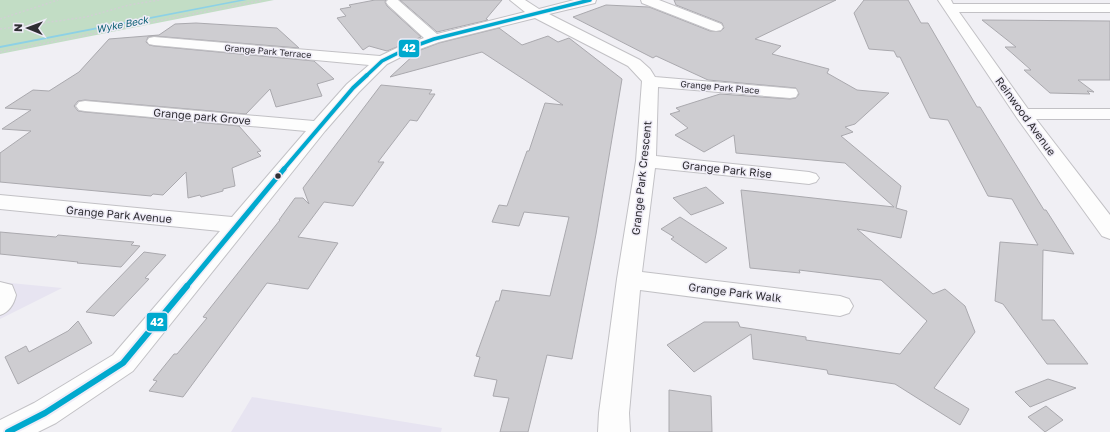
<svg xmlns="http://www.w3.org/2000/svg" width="1110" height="432" viewBox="0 0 1110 432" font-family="'Golos Text',sans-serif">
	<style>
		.built { fill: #e7e4f1 }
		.green { fill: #c2ddc5 }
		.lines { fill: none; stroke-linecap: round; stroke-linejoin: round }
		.stream { fill: #8dd1e6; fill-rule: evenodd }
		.building { fill: #cecdd1; stroke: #aaa9ae }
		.lane-casing { stroke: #c2c1c5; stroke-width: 2 }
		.street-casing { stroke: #c2c1c5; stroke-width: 2 }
		.path { stroke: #d0d0d3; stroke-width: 1.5; stroke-dasharray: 2 2; stroke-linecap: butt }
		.lane { fill: #fdfdfd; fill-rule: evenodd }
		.street { fill: #fdfdfd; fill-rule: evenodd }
		.bus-1-far3-casing { stroke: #efecf7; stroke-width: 5.5 }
		.bus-1-far2-casing { stroke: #efecf7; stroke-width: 6 }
		.bus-1-far1-casing { stroke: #efecf7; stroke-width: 8 }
		.bus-1-casing { stroke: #efecf7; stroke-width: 10 }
		.bus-1-far3 { stroke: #00a9ce; stroke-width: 3.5 }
		.bus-1-far2 { stroke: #00a9ce; stroke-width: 4 }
		.bus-1-far1 { stroke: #00a9ce; stroke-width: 5 }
		.bus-1 { stroke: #00a9ce; stroke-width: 6 }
		.bus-dot { fill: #2f2e33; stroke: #efecf7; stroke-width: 1.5 }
		.labels { text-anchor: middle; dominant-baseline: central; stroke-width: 3; stroke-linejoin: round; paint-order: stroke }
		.far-street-label { font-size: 9px; fill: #2f2e33; stroke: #efecf7 }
		.far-water-label { font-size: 10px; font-style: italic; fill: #0d6174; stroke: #efecf7 }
		.street-label { font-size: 11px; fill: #2f2e33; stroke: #efecf7 }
		.line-badge { stroke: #efecf7; stroke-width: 1.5 }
		.badge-label { font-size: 11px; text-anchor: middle; font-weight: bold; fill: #fff }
	</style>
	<rect width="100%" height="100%" fill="#f0eff4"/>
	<g class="built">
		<path d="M0 282 62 288 0 319Z"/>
		<path d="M252 397 442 428 441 432H231Z"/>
	</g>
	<path class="green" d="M0 0H274L0 54Z"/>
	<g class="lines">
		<path class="stream" d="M239 0H247L0 48V46Z"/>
	</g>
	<g class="building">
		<path d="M375 0H386L385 2 387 6 421 37 387 51 369 46 363 50 337 18 346 16 340 9 351 7 349 5Z"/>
		<path d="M400 0H502L486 19 488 20 437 32Z"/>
		<path d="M674 0H836L755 39 781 46 772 54 829 69 827 73 857 90 889 93 855 124 845 127 853 132 841 136 901 186 896 208 907 211 901 238 857 229 933 294 945 289 965 306 975 332 934 388 969 409 960 425 895 384 828 374 827 370 753 359 751 334 694 372 667 345 704 322H738L740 327 806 337V340L900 354 927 321 881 280 799 270 800 273 750 268 741 190 894 207 845 163 736 153 734 135 704 152 675 135 688 128 670 114 680 111 676 108 720 94 790 99 796 98 799 94 796 88 708 80 656 56 653 58 573 17 606 5 649 7 710 31H721L724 28 722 23 676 5Z"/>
		<path d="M864 0H908L921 23H928L977 107H980L1044 210H1046L1074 254 1043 250 1042 320H1054L1088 364H1047L1003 304 995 301 1000 242 1038 245 1012 199 988 196 948 120 930 118 900 57H897L894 51 869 49 854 13Z"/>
		<path d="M982 20 1110 21V80H1078L1094 92 1087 91 1090 94 1050 93 1024 70H1031L1005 47H1016Z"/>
		<path d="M196 23 277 28 299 48 154 36 148 37 146 42 149 45 154 46 314 61 334 79 317 84 322 96 276 107 270 89 246 114 85 100 78 101 74 106 78 111 85 112 239 126 261 151 257 152 261 156 232 168 235 186 223 189V191L201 197 200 195 188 198 186 172 163 195 153 194 151 196 0 182V153L31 131 2 129 31 110 5 108 33 90 49 91 79 72 109 39 159 35 175 24Z"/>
		<path d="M499 28 522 45 548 36 558 42 569 38 622 79 596 234 572 359 547 355 528 432H500L509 398 493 396 497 380 474 376 480 357 476 356 496 301H499L502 290 550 296 569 217 524 212 519 226 492 222 499 205 507 206 527 151H529L545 103 563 105 482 52 390 77 416 53 408 55 410 54 439 43Z"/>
		<path d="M381 85 432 90 429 94H435L417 121 410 120 378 162H384L353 206 324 202 298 237 338 243 308 289 267 283 183 397 149 391 157 381 153 380 174 354H177L207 318 203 317 280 220H279L295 198H303L309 204 303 188Z"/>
		<path d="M706 187 724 203 691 215 673 198Z"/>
		<path d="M680 217 727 248 706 263 671 239 674 237 661 229Z"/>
		<path d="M0 232 56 237 58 235 134 242 131 245 140 246 121 267 77 263 78 262 0 254Z"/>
		<path d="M144 252 166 255 145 278 149 279 114 316 86 312Z"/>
		<path d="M78 321 92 343 18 384 5 357 26 346 29 352 68 331Z"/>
		<path d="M1048 379 1076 388 1030 407 1015 392Z"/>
		<path d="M669 390 711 396 712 432H669Z"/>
		<path d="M1046 406 1063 420 1045 432 1028 417Z"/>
	</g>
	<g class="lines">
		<g class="lane-casing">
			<path id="lane" d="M0 282 12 285 16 295C14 304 9 312 0 315Z"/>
		</g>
		<g class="street-casing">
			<g id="street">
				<path d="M388 0H398L437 34 525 12 510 0H525L539 9 574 0H596L595 3 549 14 640 60 650 69 655 77 796 89 798 93 796 97 790 98 658 87 656 156 809 172 816 174 819 178 816 182 809 184 655 168 642 272 840 296 849 299 853 306 849 313 840 316 640 290 629 413 630 432H598L599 413 617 279 636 161 642 81 628 66 535 18 439 42 409 53 387 64 359 92 325 131 133 371 56 423 38 432H0V420L34 403 113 355 220 231 0 209V195L232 217 306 131 85 111 79 110 76 106 79 102 85 101 314 121 347 84 369 65 154 45 149 44 147 41 149 38 154 37 380 56 399 47 424 38 388 5 386 2Z"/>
				<path d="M641 0H659L721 24 723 27 721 30 716 31 711 30 642 3Z"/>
				<path d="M938 0H951L953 4H1110V12H959L1028 109H1110V119H1036L1110 215V239L1102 236 1017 118Z"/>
			</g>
		</g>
		<g class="path">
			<path d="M0 19 58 0"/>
			<path d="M0 29 86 17 129 5 159 0"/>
			<path d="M0 52 263 0"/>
		</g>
		<use href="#lane" class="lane"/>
		<use href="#street" class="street"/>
		<g class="bus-1-far3-casing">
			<path id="bus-1-far3" d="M366 76 382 61 404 50 434 39 590 0"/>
		</g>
		<g class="bus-1-far2-casing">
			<path id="bus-1-far2" d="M283 170 353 88 367 75"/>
		</g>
		<g class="bus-1-far1-casing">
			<path id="bus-1-far1" d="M186 287 284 169"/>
		</g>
		<g class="bus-1-casing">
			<path id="bus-1" d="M8 432 45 413 123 363 187 286"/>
		</g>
		<use href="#bus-1-far3" class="bus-1-far3"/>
		<use href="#bus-1-far2" class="bus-1-far2"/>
		<use href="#bus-1-far1" class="bus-1-far1"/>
		<use href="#bus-1" class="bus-1"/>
	</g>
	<circle class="bus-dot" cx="278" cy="176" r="3.5"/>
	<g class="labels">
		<g class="far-street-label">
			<text transform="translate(268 51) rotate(5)">Grange Park Terrace</text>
			<text transform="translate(720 87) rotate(5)">Grange Park Place</text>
		</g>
		<g class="far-water-label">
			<text transform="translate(122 24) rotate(-11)">Wyke Beck</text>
		</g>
		<g class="street-label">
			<text transform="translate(202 116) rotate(5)">Grange park Grove</text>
			<text transform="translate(1026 116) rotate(54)">Reinwood Avenue</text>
			<text transform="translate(727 169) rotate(6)">Grange Park Rise</text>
			<text transform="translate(641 178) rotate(-84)">Grange Park Crescent</text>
			<text transform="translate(119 214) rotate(5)">Grange Park Avenue</text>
			<text transform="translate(735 292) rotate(7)">Grange Park Walk</text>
		</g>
	</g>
	<g class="line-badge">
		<rect x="398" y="39" width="22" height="19" rx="4" fill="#00a9ce"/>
		<rect x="146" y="312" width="22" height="20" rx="4" fill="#00a9ce"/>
	</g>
	<g class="badge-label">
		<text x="409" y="52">42</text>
		<text x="157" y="326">42</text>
	</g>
	<g transform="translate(28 28) rotate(271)" stroke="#efecf7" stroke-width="3" paint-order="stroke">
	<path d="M0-3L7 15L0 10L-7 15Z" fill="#2f2e33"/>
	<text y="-6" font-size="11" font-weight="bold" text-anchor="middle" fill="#2f2e33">N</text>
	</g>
</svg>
